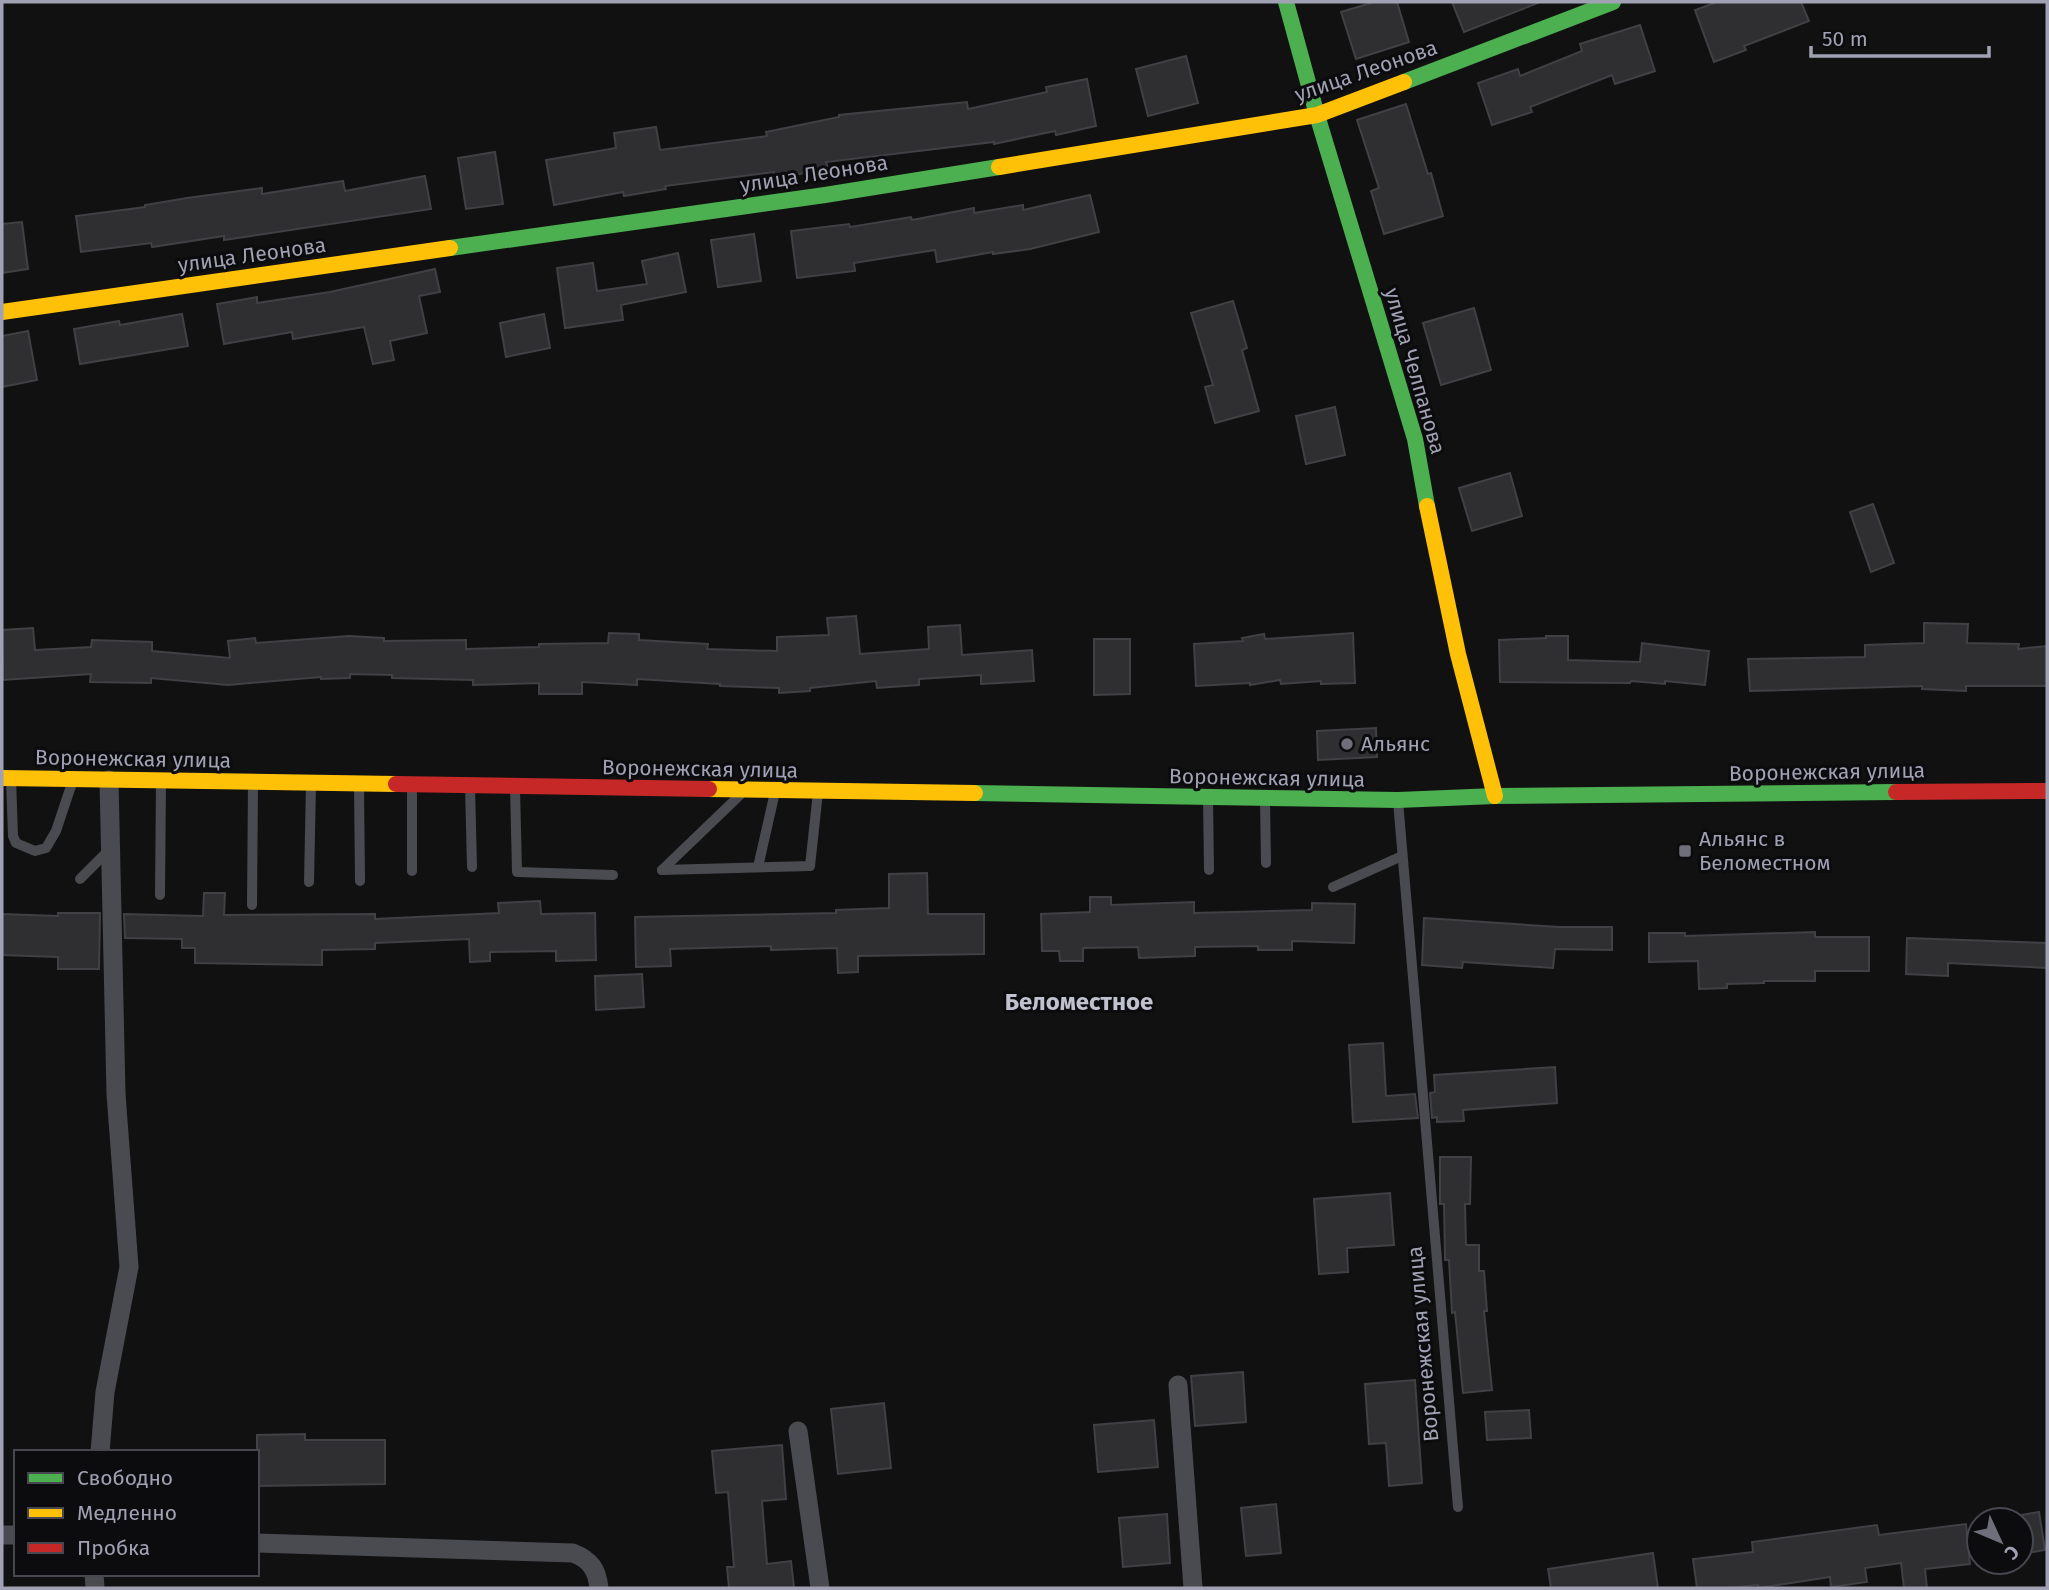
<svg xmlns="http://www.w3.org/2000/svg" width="2049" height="1590" viewBox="0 0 2049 1590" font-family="'Fira Sans',sans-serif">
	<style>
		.building { fill: #2f2f31; stroke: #404045; stroke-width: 2 }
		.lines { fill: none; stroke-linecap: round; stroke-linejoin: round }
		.lane { stroke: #4a4b51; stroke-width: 10 }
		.street { stroke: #4a4b51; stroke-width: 19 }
		.fast { stroke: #4caf50; stroke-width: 16 }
		.slow { stroke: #ffc107; stroke-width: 16 }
		.jam { stroke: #c62828; stroke-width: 16 }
		.poi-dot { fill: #6e6f7b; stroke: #0c0b0d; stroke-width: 2.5 }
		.labels { text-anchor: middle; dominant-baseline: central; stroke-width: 6; stroke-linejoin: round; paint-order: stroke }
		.street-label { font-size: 21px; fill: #a0a2b4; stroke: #0c0b0d }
		.poi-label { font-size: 21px; fill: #a0a2b4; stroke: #0c0b0d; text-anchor: start }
		.quarter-label { font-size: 24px; font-weight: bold; fill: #c1c2d0; stroke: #0c0b0d }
	</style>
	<rect width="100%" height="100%" fill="#111"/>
	<g class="building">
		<path d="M1374 2H1397L1409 42 1356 59 1341 12Z"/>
		<path d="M1452 2H1537L1538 3 1464 32Z"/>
		<path d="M1717 2H1801L1809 21 1744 46 1746 50 1714 62 1695 10Z"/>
		<path d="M1640 25 1655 71 1615 84 1612 75 1530 107 1532 112 1492 125 1478 83 1518 69 1520 76 1582 51 1580 44Z"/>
		<path d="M1186 56 1198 103 1148 116 1136 69Z"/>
		<path d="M1087 79 1096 126 1056 135 1055 131 994 144V142L826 162 828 168 775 179 774 172 665 186 666 189 624 196 623 192 554 205 546 160 616 148 614 133 656 127 660 150 767 136 766 132 839 117V115L967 102 968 109 1047 92 1046 87Z"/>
		<path d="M1406 104 1428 174 1431 173 1443 216 1384 234 1371 191 1379 188 1357 120Z"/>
		<path d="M495 152 503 204 466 209 458 158Z"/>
		<path d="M425 176 431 209 224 240V236L152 247 151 243 81 252 76 216 145 207V205L187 198 262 188V194L343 181 345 191Z"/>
		<path d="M1090 195 1099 232 1030 249 993 254V252L937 262 935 250 854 263 855 271 797 278 791 231 849 224 850 227 911 217 912 220 974 208V213L1023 205V210Z"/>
		<path d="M22 222 28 269 2 273V224Z"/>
		<path d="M754 234 761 281 718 287 711 240Z"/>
		<path d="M678 253 686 292 621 305 623 320 565 328 557 268 593 263 597 291 647 284 642 261Z"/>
		<path d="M435 269 440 292 419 296 427 333 390 341 394 360 373 364 364 327 293 339 292 332 224 344 217 304 257 297V303L330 292Z"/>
		<path d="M1233 301 1247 348 1242 350 1259 411 1215 423 1205 387 1213 385 1191 313Z"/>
		<path d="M1474 308 1491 370 1441 385 1423 323Z"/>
		<path d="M182 314 188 346 80 364 74 329 119 321 120 325Z"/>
		<path d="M544 314 550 348 506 357 500 323Z"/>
		<path d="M28 331 37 380 2 387V336Z"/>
		<path d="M1335 407 1345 455 1306 464 1296 416Z"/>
		<path d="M1510 473 1522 516 1472 531 1459 488Z"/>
		<path d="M1873 504 1894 563 1871 572 1850 512Z"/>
		<path d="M856 616 860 654 929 649 928 627 960 625 962 655 1032 650 1034 681 981 684V675L919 679V685L877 688 876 681 810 688V691L779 693V688L720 686V684L637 679V685L582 682V694H539V683L473 685V680L392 678V675L350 674V678L321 679V677L228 685 151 678V683L90 682 91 674 3 680 2 630 33 628 35 650 91 647 92 640 152 642V651L230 658 228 641 255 638 256 643 349 636 384 638V641L466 640V649L539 647V644L608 643 609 633 639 634V640L708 644 707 649 777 651V637L829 635 827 618Z"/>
		<path d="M1924 623 1968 624 1967 643 2019 644 2018 649 2047 646V686H1966V691L1922 689V686L1750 691 1748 659 1865 657V645L1924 643Z"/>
		<path d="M1353 633 1355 683 1321 684V681L1281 684 1280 680 1250 685V683L1196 686 1194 644 1243 641 1242 638 1264 634 1265 639Z"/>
		<path d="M1546 636H1568V660L1640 662 1642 643 1709 651 1705 685 1665 681V684L1631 681 1630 683 1500 682 1499 640 1546 638Z"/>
		<path d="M1094 639H1130V694L1094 695Z"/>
		<path d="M1376 728 1377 757 1318 760 1317 731Z"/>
		<path d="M927 873 928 914H984V954L858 956V972L838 973 837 948 771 950V946L670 949 671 966 636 967 635 917 836 913V910L889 908V874Z"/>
		<path d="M204 893H225L224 915 375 914V919L499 913 498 903 540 901 541 914 595 913 596 960 556 961V951L490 952V961L470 962 469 939 375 943V949L322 950V965L195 963V948H182V939L125 938 124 914 203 916Z"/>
		<path d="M1090 897H1111V905L1194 902V913L1312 910V903L1355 904 1354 943 1292 941V950H1258V946L1195 947V956L1139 958 1138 947 1083 948V961H1060L1059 951H1042L1041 914 1090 912Z"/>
		<path d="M58 913H100L99 969H58V957L2 955V914L58 916Z"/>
		<path d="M1424 918 1559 927H1612V950L1555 949 1553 968 1463 962 1462 968 1422 965Z"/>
		<path d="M1815 932V937H1869V971H1815V981H1764V983L1727 984V988L1699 989 1698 961 1649 962V933H1685V936Z"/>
		<path d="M1907 938 2047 943V968L1948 963V976L1906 974Z"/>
		<path d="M642 974 644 1007 596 1010 595 976Z"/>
		<path d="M1383 1043 1386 1096 1415 1094 1418 1118 1353 1122 1349 1045Z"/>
		<path d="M1555 1067 1557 1103 1463 1110 1464 1121 1437 1122V1117L1432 1118 1430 1093 1435 1092 1434 1075Z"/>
		<path d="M1440 1157H1471L1470 1204H1465L1466 1245H1479V1271H1484L1487 1311H1484L1492 1390 1463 1393 1455 1312 1452 1313 1449 1260H1445L1444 1204H1440Z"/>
		<path d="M1390 1193 1394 1245 1347 1248 1348 1272 1319 1274 1314 1199Z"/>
		<path d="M1243 1372 1246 1422 1195 1426 1191 1376Z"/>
		<path d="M1415 1380 1422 1483 1389 1486 1386 1443 1369 1444 1365 1384Z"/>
		<path d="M884 1403 891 1468 838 1474 831 1409Z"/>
		<path d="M1529 1410 1531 1438 1487 1440 1485 1412Z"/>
		<path d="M1154 1420 1158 1467 1098 1472 1094 1425Z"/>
		<path d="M305 1434V1440H385V1484L257 1486V1435Z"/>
		<path d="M782 1445 786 1499 762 1501 767 1564 791 1561 794 1588H729L727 1567H734L728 1492 716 1493 712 1451Z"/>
		<path d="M1276 1504 1281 1553 1246 1556 1241 1508Z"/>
		<path d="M2039 1512 2045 1550 2021 1554V1515Z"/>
		<path d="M1167 1514 1170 1563 1123 1567 1119 1518Z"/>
		<path d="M1966 1524 1970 1564 1925 1569 1927 1588H1904L1901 1563 1865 1568 1867 1582 1831 1587 1830 1577 1758 1588V1585L1727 1588H1697L1693 1559 1753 1552 1752 1542 1877 1525 1879 1535Z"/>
		<path d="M1653 1553 1658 1588H1551L1548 1569Z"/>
	</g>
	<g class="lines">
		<g class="lane">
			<path d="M11 779 13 836 16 843 35 851 46 848 56 831 73 780"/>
			<path d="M359 785 360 881"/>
			<path d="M412 785V871"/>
			<path d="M470 786 472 867"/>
			<path d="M515 787 517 872 613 875"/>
			<path d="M1208 798 1209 870"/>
			<path d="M1265 800 1266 863"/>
			<path d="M1398 801 1458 1507"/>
			<path d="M758 867 775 792"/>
			<path d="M662 870 810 866 818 792"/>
			<path d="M662 870 740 795"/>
			<path d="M80 879 110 849"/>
			<path d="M309 882 311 784"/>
			<path d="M1333 887 1402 856"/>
			<path d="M160 895 161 781"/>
			<path d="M252 905 253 783"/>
		</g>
		<g class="street">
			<path d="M1178 1385 1193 1588"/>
			<path d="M798 1431 820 1588"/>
			<path d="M100 1452 105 1392 129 1267 116 1094 109 780"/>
			<path d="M2 1535H16"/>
			<path d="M257 1543 573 1553C591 1560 597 1570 599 1588"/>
			<path d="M94 1574 95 1588"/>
		</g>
		<g class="fast">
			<path d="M1286 2 1317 115 1415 439 1427 506"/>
			<path d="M1404 82 1613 2"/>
			<path d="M450 248 825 195 999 167"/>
			<path d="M975 793 1398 800 1495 796 1896 792"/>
		</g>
		<g class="slow">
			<path d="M999 167 1317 115 1404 82"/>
			<path d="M2 312 450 248"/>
			<path d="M1427 506 1458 654 1495 796"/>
			<path d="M2 778 396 784"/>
			<path d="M709 789 975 793"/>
		</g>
		<g class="jam">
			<path d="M396 784 709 789"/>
			<path d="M1896 792 2047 791"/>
		</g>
	</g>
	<g class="poi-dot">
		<circle cx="1347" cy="744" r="7"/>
		<rect x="1678" y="844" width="14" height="14" rx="3.5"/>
	</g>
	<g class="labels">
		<g class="street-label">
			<text transform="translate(1366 71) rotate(-19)">улица Леонова</text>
			<text transform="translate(814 174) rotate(-9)">улица Леонова</text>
			<text transform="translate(252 255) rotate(-8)">улица Леонова</text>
			<text transform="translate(1415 371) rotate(74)">улица Челпанова</text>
			<text transform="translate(133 759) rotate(1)">Воронежская улица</text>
			<text transform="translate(700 769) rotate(1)">Воронежская улица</text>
			<text transform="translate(1827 772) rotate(-1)">Воронежская улица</text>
			<text transform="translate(1267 778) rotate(1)">Воронежская улица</text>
			<text transform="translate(1423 1344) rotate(-95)">Воронежская улица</text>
		</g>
		<g class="poi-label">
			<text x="1361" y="744">Альянс</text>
			<text x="1699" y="839">Альянс в<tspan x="1699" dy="24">Беломестном</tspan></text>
		</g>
		<g class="quarter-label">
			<text x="1079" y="1002">Беломестное</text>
		</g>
	</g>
	<rect width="2049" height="1590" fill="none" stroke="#a0a2b4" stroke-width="7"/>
	<rect x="14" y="1450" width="245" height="126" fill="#0c0b0d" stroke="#474750" stroke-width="2"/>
	<rect x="28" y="1473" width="35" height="10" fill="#4caf50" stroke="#474750" stroke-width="2"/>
	<text x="77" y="1485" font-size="21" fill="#a0a2b4">Свободно</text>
	<rect x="28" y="1508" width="35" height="10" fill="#ffc107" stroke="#474750" stroke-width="2"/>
	<text x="77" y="1520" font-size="21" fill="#a0a2b4">Медленно</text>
	<rect x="28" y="1543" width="35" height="10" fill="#c62828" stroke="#474750" stroke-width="2"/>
	<text x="77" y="1555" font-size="21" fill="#a0a2b4">Пробка</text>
	<g transform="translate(2000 1541) rotate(134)"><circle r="33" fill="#0c0b0d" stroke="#474750" stroke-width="2"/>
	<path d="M0-5L12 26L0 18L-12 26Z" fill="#6e6f7b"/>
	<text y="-10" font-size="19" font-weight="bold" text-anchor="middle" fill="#a0a2b4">С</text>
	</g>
	<path d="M1811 46v10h178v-10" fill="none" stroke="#a0a2b4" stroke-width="3.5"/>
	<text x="1822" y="46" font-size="21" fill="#a0a2b4" stroke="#0c0b0d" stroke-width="5" paint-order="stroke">50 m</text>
</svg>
